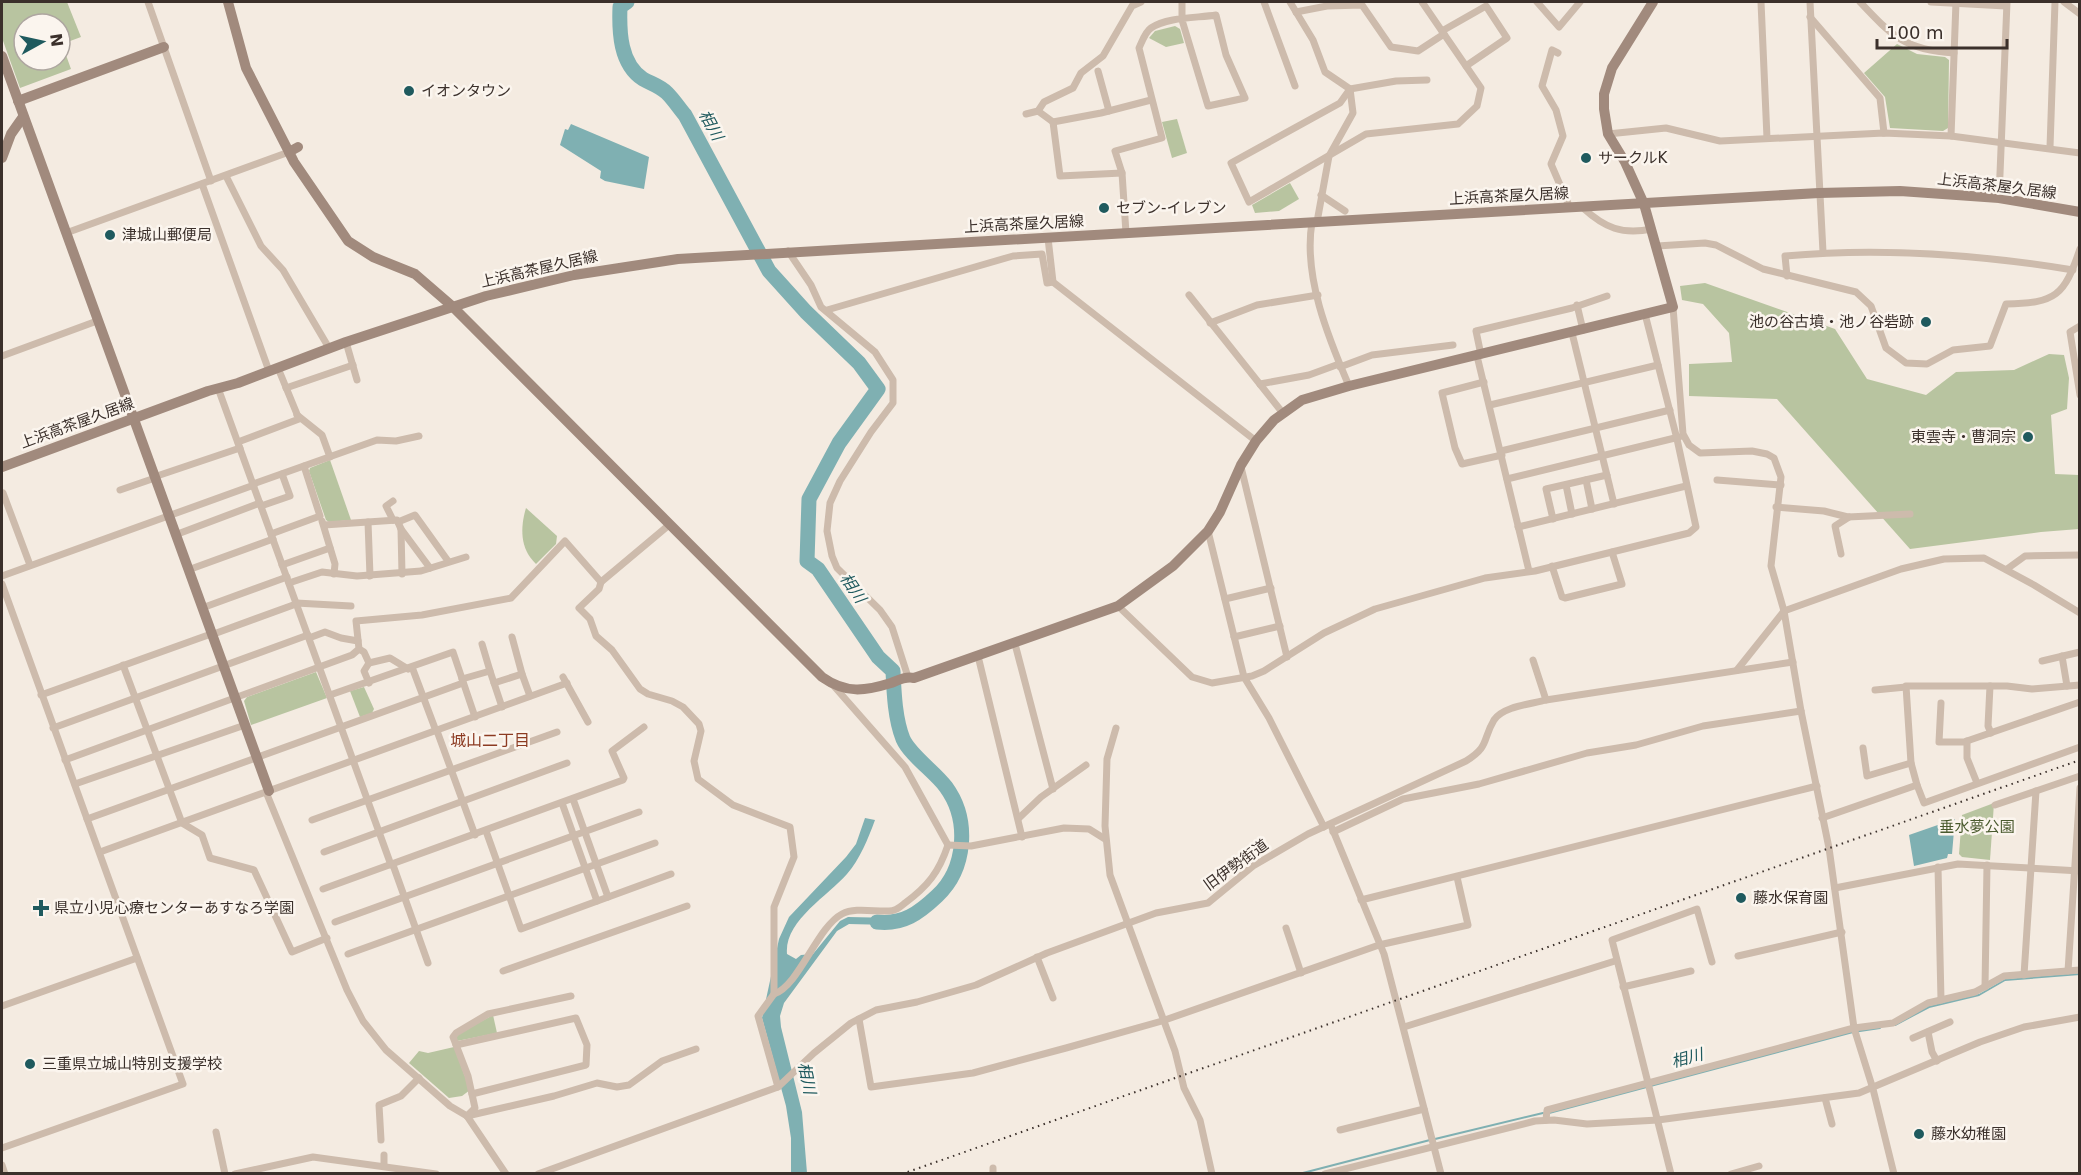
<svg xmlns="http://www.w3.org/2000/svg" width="2081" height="1175" viewBox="0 0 2081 1175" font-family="'DejaVu Sans','Noto Sans JP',sans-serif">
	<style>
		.green { fill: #b8c4a0; fill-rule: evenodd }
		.water { fill: #7fb0b2 }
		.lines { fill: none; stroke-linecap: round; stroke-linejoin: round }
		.stream { stroke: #7fb0b2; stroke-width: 2 }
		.river { stroke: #7fb0b2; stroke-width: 15 }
		.street { stroke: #cdbbac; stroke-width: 7 }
		.secondary { stroke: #a18a7d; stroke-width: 10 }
		.rail { stroke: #3b302b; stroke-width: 2; stroke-dasharray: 1.5 4.5; stroke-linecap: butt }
		.poi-dot { fill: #1f5a5e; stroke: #fbf5ee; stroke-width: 2 }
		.labels { text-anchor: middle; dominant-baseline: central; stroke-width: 5; stroke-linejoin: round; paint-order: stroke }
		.poi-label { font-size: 15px; fill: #3b302b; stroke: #fbf5ee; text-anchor: start }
		.street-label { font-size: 15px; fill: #3b302b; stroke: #fbf5ee }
		.park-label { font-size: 15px; fill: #4a5a2e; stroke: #fbf5ee }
		.water-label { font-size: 16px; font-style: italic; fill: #1f5a5e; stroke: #fbf5ee }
		.neighbourhood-label { font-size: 16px; fill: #8c3b22; stroke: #fbf5ee }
	</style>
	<rect width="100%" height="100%" fill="#f4ebe1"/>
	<g class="green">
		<path d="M2 2H67L81 37 62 44 71 69 20 88 2 38ZM24 24H60V60H24Z"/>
		<path d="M1175 26 1180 29 1184 43 1166 47 1149 38 1155 31Z"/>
		<path d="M1897 44 1917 54 1945 57 1949 60 1948 128 1943 131 1890 128 1885 97 1864 73Z"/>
		<path d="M1177 119 1187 153 1172 158 1162 122Z"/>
		<path d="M1290 183 1299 199 1279 211 1255 213 1252 205Z"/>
		<path d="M1705 283 1835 329 1867 379 1926 395 1956 372 2014 370 2049 354 2064 355 2069 378 2067 409 2051 415 2055 474 2079 475V529L2041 532 1910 549 1777 399 1689 396V364L1732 362 1729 333 1703 304 1682 300 1680 286Z"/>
		<path d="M330 460 351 520 329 522 326 520 309 471 310 468Z"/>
		<path d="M526 508 557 536 556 544 536 564C520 549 520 528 526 508Z"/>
		<path d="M316 672 327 698 251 725 244 701 247 697Z"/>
		<path d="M364 687 374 709 372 713 360 717 350 691Z"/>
		<path d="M1994 803 1990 860 1962 857 1959 854 1962 815Z"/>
		<path d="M493 1015 497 1033 457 1041 456 1035Z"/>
		<path d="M454 1047 470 1090 462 1096 449 1098 409 1063 419 1051 428 1053Z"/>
	</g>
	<g class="water">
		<path d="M571 124 649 157 644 189 605 181 600 178 601 171 560 145 565 129 568 130Z"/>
		<path d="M865 818 875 820C868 839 860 859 847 874 828 896 784 921 787 954L796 959 801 955 813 954 840 921 848 917 896 918 928 908 889 925 849 924 837 931 784 1003 780 1016 781 1027 802 1112 807 1173H791V1138L786 1106 762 1018 779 939 789 917 846 857 856 844Z"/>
		<path d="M1955 819 1952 854H1948L1947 858 1914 866 1909 835Z"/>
	</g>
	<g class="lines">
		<g class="stream">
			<path d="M1895 1025 1929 1007 1979 995 2005 980 2080 974"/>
			<path d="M1549 1113 1853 1032 1880 1028"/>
			<path d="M1435 1139 1543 1113"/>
			<path d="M1299 1174 1430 1140"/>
		</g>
		<path class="river" d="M627 2 620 7C619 32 620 64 643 79 652 84 660 86 667 93 674 100 679 108 685 115L769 271 806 312 859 363 878 389 839 443 809 499 807 561 818 569 878 657 893 671C894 693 895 719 903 739 910 755 935 772 946 787 970 820 966 869 937 896 919 913 903 925 877 922"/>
		<g class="street">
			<path d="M148 2 211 181"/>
			<path d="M1264 2 1295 86"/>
			<path d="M1290 2 1313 40 1325 72 1350 89 1396 81 1427 80"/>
			<path d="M1537 2 1559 27 1580 2"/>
			<path d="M1761 2 1767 138"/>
			<path d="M1810 2 1823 252"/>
			<path d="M1860 2C1892 36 1905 50 1954 53"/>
			<path d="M1931 2 2006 6"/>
			<path d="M2064 2 2080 14"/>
			<path d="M1296 12 1327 6 1362 5 1391 47 1418 51 1444 34"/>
			<path d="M1810 17 1880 98 1884 133"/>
			<path d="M1442 31 1486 6 1507 38 1466 66"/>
			<path d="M1558 53 1552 50 1542 86 1556 110 1563 136 1551 164 1570 208"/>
			<path d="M1098 71 1109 111"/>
			<path d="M1350 89 1340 103 1231 163 1249 202 1366 134 1458 124 1477 106 1481 88 1422 2"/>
			<path d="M1038 111 1053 122 1101 113 1151 100"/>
			<path d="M1026 114 1038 111 1044 102 1073 88 1081 73 1103 56 1132 6 1141 2"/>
			<path d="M1053 122 1060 176 1122 173"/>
			<path d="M1608 134 1666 128 1720 141 1884 133 1951 136 2080 153"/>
			<path d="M1951 136 1956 2"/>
			<path d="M2050 147 2055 2"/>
			<path d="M226 176 261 246 283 270 329 348"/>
			<path d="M202 184 269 371"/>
			<path d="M1321 195 1345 211"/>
			<path d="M1999 198 2007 2"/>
			<path d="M1583 208C1605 228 1622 235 1652 229"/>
			<path d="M1312 222C1303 276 1328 337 1349 386"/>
			<path d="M1317 222 1329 156 1353 113 1350 89"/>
			<path d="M66 233 289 152"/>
			<path d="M1126 233 1122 173 1115 151 1162 138 1139 48C1142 42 1145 32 1151 28 1167 17 1197 18 1216 15L1226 55 1245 98 1208 106 1182 20V2"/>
			<path d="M1048 238 1053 282 1256 441"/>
			<path d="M1657 246 1705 243 1716 245 1763 269 1856 292 1871 306 1886 348 1906 363 1927 364 1953 350 1990 346 2006 304C2056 303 2064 296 2080 249"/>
			<path d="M788 251 811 285 821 307 875 352 893 380V403L871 432 840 481 830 503 827 531 832 556 837 568 880 610 892 627 908 677"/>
			<path d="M1787 276 1785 256C1882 247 1976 254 2073 270"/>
			<path d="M1189 295 1282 412"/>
			<path d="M1577 305 1583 330"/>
			<path d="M1673 307 1683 434 1689 445 1700 453 1752 451 1767 454 1774 458 1781 477 1771 566 1784 611 1801 711 1829 848 1854 1028 1873 1089 1894 1174"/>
			<path d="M827 310 1013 256 1042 254 1047 283 1053 282"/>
			<path d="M1210 323 1257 305 1318 295"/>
			<path d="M2080 326 2070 332 2080 395"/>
			<path d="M1572 333 1614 504"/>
			<path d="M346 342 357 380"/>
			<path d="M1481 355 1476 331 1572 308 1607 296"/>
			<path d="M2 356 97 321"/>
			<path d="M1477 356 1529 571"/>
			<path d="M1340 367 1372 355 1453 345"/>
			<path d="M1484 382 1442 393 1455 448 1462 464 1502 455"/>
			<path d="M1260 384 1309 375 1339 364"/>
			<path d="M218 388 391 865"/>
			<path d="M286 388 353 365"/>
			<path d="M1490 405 1658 365"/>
			<path d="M297 415 322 435 330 457"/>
			<path d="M238 442 299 419 278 368"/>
			<path d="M1501 451 1670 410"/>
			<path d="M1241 467 1287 657"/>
			<path d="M154 477 240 448"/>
			<path d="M1507 479 1679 437"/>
			<path d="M1586 480 1592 509"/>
			<path d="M1717 480 1781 485"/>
			<path d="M253 484 377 440 396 441 419 436"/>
			<path d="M1566 485 1572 514"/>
			<path d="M120 490 155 478"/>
			<path d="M2 494 3 493 30 565"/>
			<path d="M393 501 386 506 393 520"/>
			<path d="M261 506 290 496 282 474"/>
			<path d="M1776 507 1824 511 1848 517 1910 514"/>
			<path d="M1553 519 1546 489 1607 475"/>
			<path d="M322 521 335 564 334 574"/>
			<path d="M368 522 370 576"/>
			<path d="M398 522 415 515 448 561"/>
			<path d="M324 525 397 520 401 529 402 574"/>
			<path d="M1518 527 1686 486"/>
			<path d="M401 529 430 568"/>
			<path d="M1208 531 1244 677 1269 718 1324 827"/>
			<path d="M271 534 320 516 304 466"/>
			<path d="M175 535 260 503"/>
			<path d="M1841 554 1835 526 1849 517"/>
			<path d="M282 565 330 548"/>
			<path d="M1552 566 1562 597 1565 598 1622 584 1612 552"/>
			<path d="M2007 569 2025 556 2080 555"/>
			<path d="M188 570 273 539"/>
			<path d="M2 576 254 485"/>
			<path d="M601 582 599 589 579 608 590 619 596 636 612 650 640 689 648 694 672 701 683 707 699 724 701 731 694 761 698 779 733 805 790 827 794 857 774 907V994L758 1016 778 1087"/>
			<path d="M289 583 322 572 357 576 421 571 466 557"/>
			<path d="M2 584 183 1084 2 1148"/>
			<path d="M1225 599 1271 588"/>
			<path d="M296 603 351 606"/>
			<path d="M1118 606 1192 677 1212 683 1252 676 1264 671 1324 633 1375 609 1485 578 1535 571 1689 533 1696 527 1677 439 1645 314"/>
			<path d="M202 608 287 577"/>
			<path d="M211 635 296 604"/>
			<path d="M512 637 522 674"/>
			<path d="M1234 637 1280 626"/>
			<path d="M309 638 325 632 341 638 358 641"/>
			<path d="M482 644 490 671"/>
			<path d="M1015 644 1053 789"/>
			<path d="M359 649 364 652 369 663 364 671 369 683"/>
			<path d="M978 656 1022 837"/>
			<path d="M2062 656 2067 686"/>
			<path d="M1533 660 1546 700"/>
			<path d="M2042 661 2080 652"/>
			<path d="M369 663 390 658 408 669"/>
			<path d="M123 665 182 823 202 835 210 858 254 870 292 952 327 938"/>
			<path d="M412 667 436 731"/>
			<path d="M1737 670 1784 611 1901 569 1944 559 1984 558 2034 585 2080 613"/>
			<path d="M563 677 588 722"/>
			<path d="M462 679 490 671 502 707"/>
			<path d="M494 683 522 674 530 696"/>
			<path d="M833 685 905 767 948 845"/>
			<path d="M1990 686 1988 726 1991 733"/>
			<path d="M1875 690 1906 687"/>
			<path d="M41 695 211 634"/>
			<path d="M330 695 453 652 475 717"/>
			<path d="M1941 703 1939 742H1964L2080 702"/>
			<path d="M53 728 308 635"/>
			<path d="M1116 728 1107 759 1105 826 1110 875 1175 1051 1184 1088 1200 1120 1212 1174"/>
			<path d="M437 731 475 835"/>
			<path d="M1967 741V758L1977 783"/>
			<path d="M1863 748 1867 776 1911 763"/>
			<path d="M65 760 352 655 359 649 356 621 422 615 511 598 565 541 601 582 669 525"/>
			<path d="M75 784 245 725"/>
			<path d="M1917 785 1924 803 2080 747"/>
			<path d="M266 792 347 990 363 1021 386 1050 450 1106 467 1116 506 1174"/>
			<path d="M573 799 608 897"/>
			<path d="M562 803 597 901"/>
			<path d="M1995 805 2080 776"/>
			<path d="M1019 818 1041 797 1086 765"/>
			<path d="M1822 818 1917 785 1911 763 1906 686H2007L2032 689 2080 685"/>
			<path d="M87 819 463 683"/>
			<path d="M312 820 557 732"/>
			<path d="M1332 828 1384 954 1441 1174"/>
			<path d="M486 831 521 929 671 874"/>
			<path d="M1333 832 1403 799 1479 784 1587 753 1636 745 1703 726 1801 711"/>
			<path d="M948 845 971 846 1064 828 1089 829 1105 839"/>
			<path d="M100 852 567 683"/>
			<path d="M324 852 567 763"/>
			<path d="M393 865 428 963"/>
			<path d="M1938 867 1941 1000"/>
			<path d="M1835 888 1958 864 2080 871"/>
			<path d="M323 889 623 780 624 778 612 751 644 727"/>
			<path d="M1361 900 1817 786"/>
			<path d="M335 922 639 812"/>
			<path d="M1286 928 1301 973"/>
			<path d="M348 954 655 843"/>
			<path d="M1738 956 1842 932"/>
			<path d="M1037 957 1053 998"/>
			<path d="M503 971 687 906"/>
			<path d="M2068 971 2080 788"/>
			<path d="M2024 975 2036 791"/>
			<path d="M1623 987 1691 971"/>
			<path d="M1985 987 1987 865"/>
			<path d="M774 994C799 986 817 927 842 914 855 907 875 912 889 911 896 911 900 907 905 903 928 886 939 872 948 845"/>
			<path d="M2 1006 137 958"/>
			<path d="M859 1019 871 1087 973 1073 1066 1048 1162 1021 1379 945 1468 925 1457 877"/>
			<path d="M1404 1027 1615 961"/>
			<path d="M1928 1032 1932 1052 1937 1061"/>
			<path d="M1913 1038 1950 1022"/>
			<path d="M456 1045 576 1018 587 1045 586 1065 472 1094"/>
			<path d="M1825 1098 1832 1124"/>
			<path d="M467 1116 554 1096 597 1083 617 1087 629 1085 662 1061 696 1049"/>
			<path d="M467 1116 475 1108 468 1076 453 1037 456 1033 488 1014 571 996"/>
			<path d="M1546 1120 1547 1110 1854 1028 1893 1023 1928 1003 1975 992 2004 976 2080 970"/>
			<path d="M1340 1130 1424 1109"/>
			<path d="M216 1132 225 1174"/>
			<path d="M381 1140 379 1105 401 1096 419 1078"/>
			<path d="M384 1155V1165"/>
			<path d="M2 1165 5 1174"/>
			<path d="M993 1168V1174"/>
			<path d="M235 1174 313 1157 436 1174"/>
			<path d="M538 1174 778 1087 814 1053 851 1023 876 1010 917 1002 976 985 1047 953 1156 913 1208 903 1253 866 1308 834 1466 761C1490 746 1482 740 1494 720 1503 706 1532 704 1546 700L1793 662"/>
			<path d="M1325 1174 1535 1121 1554 1120 1587 1124 1658 1120 1859 1093 1980 1042 2024 1027 2080 1017"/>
			<path d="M1671 1174 1612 940 1697 909 1712 962"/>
			<path d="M1731 1174 1759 1166"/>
		</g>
		<g class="secondary">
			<path d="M228 2 246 68 289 152"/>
			<path d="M2 56 269 791"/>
			<path d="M18 101 164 47"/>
			<path d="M298 147 289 152 294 162 348 241 373 257 415 274 452 306 822 677C846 694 865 691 891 683 899 680 905 676 914 678L1118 606 1173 566 1208 531 1220 512 1241 465 1256 441 1274 420 1302 400 1349 386 1673 307 1644 204 1625 162 1608 134 1604 109V94L1612 68 1653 2"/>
			<path d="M2 158 11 134 23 117"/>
			<path d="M2 467 208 391 238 383 346 342 486 296 574 275 678 259 1819 193 1900 191 1999 198 2080 212"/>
		</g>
		<path class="rail" d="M902 1174 2080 760"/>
	</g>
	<g class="poi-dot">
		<circle cx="409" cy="91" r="6"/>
		<circle cx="1586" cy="158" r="6"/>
		<circle cx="1104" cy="208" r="6"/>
		<circle cx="110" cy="235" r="6"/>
		<circle cx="1926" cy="322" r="6"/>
		<circle cx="2028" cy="437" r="6"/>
		<circle cx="1741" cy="898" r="6"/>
		<path d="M38 899h6v6h6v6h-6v6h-6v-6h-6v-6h6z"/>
		<circle cx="30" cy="1064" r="6"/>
		<circle cx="1919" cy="1134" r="6"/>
	</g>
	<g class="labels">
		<g class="poi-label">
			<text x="421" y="91">イオンタウン</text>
			<text x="1598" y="158">サークルK</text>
			<text x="1116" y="208">セブン-イレブン</text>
			<text x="122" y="235">津城山郵便局</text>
			<text x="1914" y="322" text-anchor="end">池の谷古墳・池ノ谷砦跡</text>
			<text x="2016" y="437" text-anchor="end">東雲寺・曹洞宗</text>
			<text x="1753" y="898">藤水保育園</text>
			<text x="54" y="908">県立小児心療センターあすなろ学園</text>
			<text x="42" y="1064">三重県立城山特別支援学校</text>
			<text x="1931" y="1134">藤水幼稚園</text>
		</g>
		<g class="street-label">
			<text transform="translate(1997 186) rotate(7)">上浜高茶屋久居線</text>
			<text transform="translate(1509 196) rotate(-3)">上浜高茶屋久居線</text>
			<text transform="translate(1024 224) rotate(-3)">上浜高茶屋久居線</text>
			<text transform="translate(539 269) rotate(-13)">上浜高茶屋久居線</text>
			<text transform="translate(77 423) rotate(-20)">上浜高茶屋久居線</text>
			<text transform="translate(1236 865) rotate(-36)">旧伊勢街道</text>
		</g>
		<g class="park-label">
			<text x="1977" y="827">垂水夢公園</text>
		</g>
		<g class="water-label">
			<text transform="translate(711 125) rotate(61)">相川</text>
			<text transform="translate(853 588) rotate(56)">相川</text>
			<text transform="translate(1687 1058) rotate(-15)">相川</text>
			<text transform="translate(807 1078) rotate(78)">相川</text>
		</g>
		<g class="neighbourhood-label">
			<text x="490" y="740">城山二丁目</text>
		</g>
	</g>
	<rect width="2081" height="1175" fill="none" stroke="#3b302b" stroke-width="6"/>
	<g transform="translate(42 42) rotate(82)"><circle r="28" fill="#fbf5ee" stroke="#aea6a0" stroke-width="1.5"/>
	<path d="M0-4.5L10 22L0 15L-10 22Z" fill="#1f5a5e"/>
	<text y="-9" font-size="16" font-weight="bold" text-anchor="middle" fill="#3b302b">N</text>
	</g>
	<path d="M1877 39v9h130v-9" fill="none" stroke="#3b302b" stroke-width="3"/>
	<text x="1886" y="39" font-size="18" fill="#3b302b" stroke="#fbf5ee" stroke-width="4.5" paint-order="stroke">100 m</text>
</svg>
